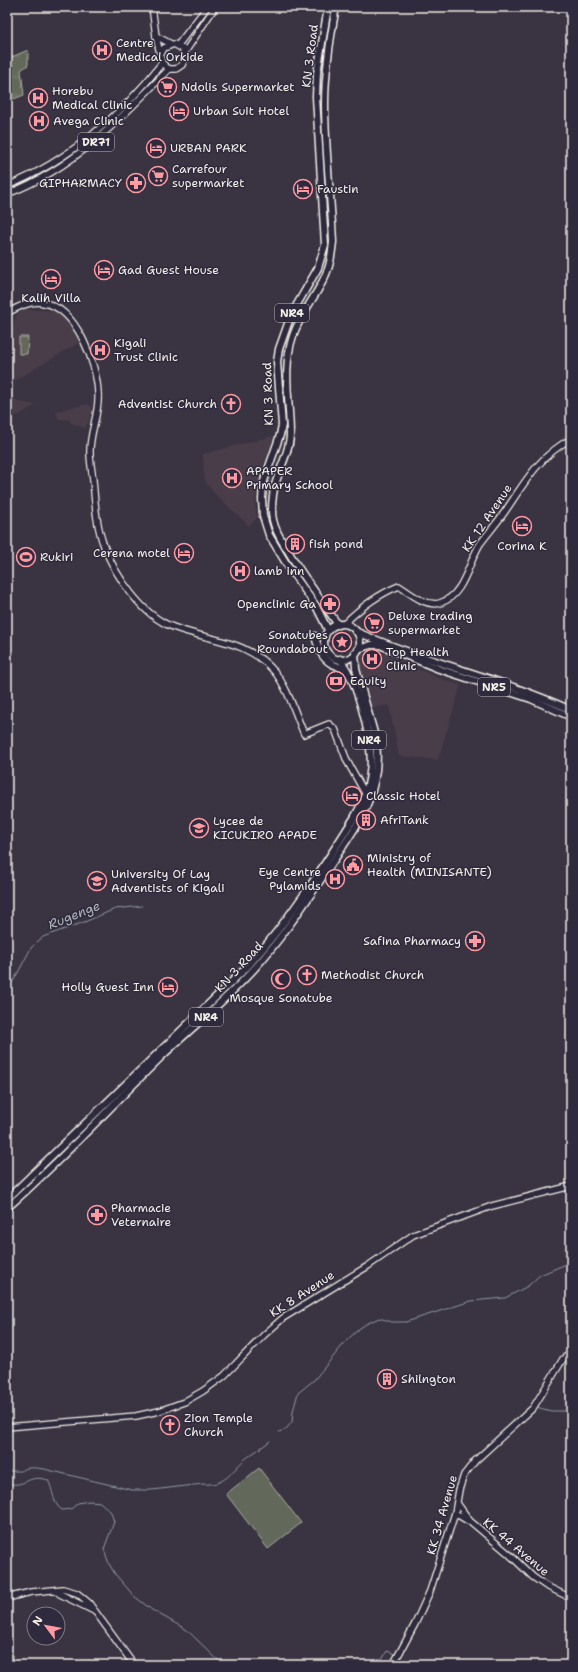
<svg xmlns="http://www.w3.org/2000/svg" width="578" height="1672" viewBox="0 0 578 1672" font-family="'Shantell Sans',sans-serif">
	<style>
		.built { fill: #483e48 }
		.grass { fill: #62685a; stroke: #abaca1 }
		.park { fill: url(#park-tufts); stroke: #abaca1 }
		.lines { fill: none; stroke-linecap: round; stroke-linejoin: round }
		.stream { stroke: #9099a4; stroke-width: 1 }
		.major-casing { stroke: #f4f1e8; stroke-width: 8 }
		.highway-casing { stroke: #f4f1e8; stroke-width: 9 }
		.major { stroke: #2f2a3d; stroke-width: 5.5 }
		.highway { stroke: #2f2a3d; stroke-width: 6 }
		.labels { text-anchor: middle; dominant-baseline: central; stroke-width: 3; stroke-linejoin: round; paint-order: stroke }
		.shield { fill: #2f2a3d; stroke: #b9b5b5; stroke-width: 1 }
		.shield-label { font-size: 11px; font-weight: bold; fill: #f4f1e8 }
		.poi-label { font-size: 12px; fill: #f4f1e8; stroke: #2f2a3d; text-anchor: start }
		.street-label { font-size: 12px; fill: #f4f1e8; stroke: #2f2a3d }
		.water-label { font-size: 13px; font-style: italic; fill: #b1b6bb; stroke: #2f2a3d }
	</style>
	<defs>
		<pattern id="park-tufts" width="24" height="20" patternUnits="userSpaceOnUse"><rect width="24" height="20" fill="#62685a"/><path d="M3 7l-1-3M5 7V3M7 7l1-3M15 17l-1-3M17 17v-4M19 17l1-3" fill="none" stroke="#797e72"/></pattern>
	</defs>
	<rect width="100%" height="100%" fill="#3a3342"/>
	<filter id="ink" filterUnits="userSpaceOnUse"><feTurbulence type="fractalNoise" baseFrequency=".025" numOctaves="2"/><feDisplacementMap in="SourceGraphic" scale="8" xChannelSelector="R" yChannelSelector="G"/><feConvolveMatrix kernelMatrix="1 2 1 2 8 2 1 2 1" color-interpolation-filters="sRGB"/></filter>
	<g filter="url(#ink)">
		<g class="built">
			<path d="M20 309 59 311 69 323 80 342 14 381 7 365V335Z"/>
			<path d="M7 389 18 402 36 405 17 416 7 418Z"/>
			<path d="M88 404 92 407 90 419 85 428 71 423 69 420 58 419 56 411Z"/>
			<path d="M273 436 271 447 263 465 258 483 255 503 257 518 249 526 213 492 206 483 204 473 203 454Z"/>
			<path d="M369 648 375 649 436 677 461 685 438 760 399 756 389 705 368 709 357 675V657Z"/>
		</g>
		<g class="grass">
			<path d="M19 337H28L27 354H19Z"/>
			<path d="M259 1468 301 1523 268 1549 226 1494Z"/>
		</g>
		<path class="park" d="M28 50V65L21 70 24 95 14 99 7 91V59Z"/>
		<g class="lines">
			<g class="stream">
				<path d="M37 942 43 937 87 921 115 909 142 906"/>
				<path d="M7 988 14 980 31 948 34 945"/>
				<path d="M536 1407 551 1411H571"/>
				<path d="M279 1432 286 1429 292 1422 293 1411 298 1393 314 1380 347 1340 360 1328 366 1324 379 1318 392 1322H406L471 1301 505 1298 528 1286 540 1275 571 1262"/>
				<path d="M7 1471H21C28 1466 36 1468 44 1469L132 1490H152L203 1484C225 1486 230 1473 244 1460 252 1453 262 1448 270 1441"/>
				<path d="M7 1483C26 1489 27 1473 48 1480 54 1491 52 1503 62 1510L71 1509 78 1503 89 1501 100 1502 111 1512 114 1522 104 1549 109 1564 115 1574 134 1596 152 1610 187 1630 223 1665"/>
				<path d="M400 1657 413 1665"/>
				<path d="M379 1665 387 1651 395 1654"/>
			</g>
			<g class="major-casing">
				<g id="major">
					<path d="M152 7 156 36 162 63 169 69H176L182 65 185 58 183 49 174 44 164 48 161 54"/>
					<path d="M156 36 171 44"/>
					<path d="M178 45 207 7"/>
					<path d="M185 52 215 7"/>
					<path d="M7 186C67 162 123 114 162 63"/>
					<path d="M7 194C73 169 121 119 169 69"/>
					<path d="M7 313C18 307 31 300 44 303 77 308 97 365 98 393 100 413 89 433 90 453 90 462 92 471 93 480 95 502 96 525 104 546 115 575 142 616 173 627 209 641 246 639 274 671 288 688 295 713 304 734L329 724 335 729 347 761 366 795"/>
					<path d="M344 624C359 609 379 594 399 586 410 593 426 607 440 603 464 596 468 563 480 544 488 533 498 522 506 510 525 482 539 456 571 439"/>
					<path d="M7 1427 136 1416 159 1411 184 1402 203 1391 224 1376 264 1335 283 1318 368 1266 413 1235 492 1206 571 1186"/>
					<path d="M457 1503 470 1521 509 1554 533 1577 546 1586 571 1598"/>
					<path d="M455 1513 468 1521"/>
					<path d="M55 1590 60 1594 94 1611"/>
					<path d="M7 1598 31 1592 63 1589 77 1593 89 1603 134 1665"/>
					<path d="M393 1665 415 1624 430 1591 455 1513 459 1490 464 1475 475 1461 533 1408 563 1359 571 1353"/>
				</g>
			</g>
			<g class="highway-casing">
				<g id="highway">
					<path d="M328 7 317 73 316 97 325 245 318 268 291 315 279 349 277 362 282 425 280 435 263 484 262 499 263 516 269 535 289 568 316 606 328 630"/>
					<path d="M336 7C330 39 325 71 325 104 325 150 331 196 333 242 332 251 331 261 328 269 320 293 301 311 293 336 282 368 290 402 290 435 290 454 275 475 273 495 272 503 271 511 273 520 275 530 281 540 287 549 302 576 321 599 338 625"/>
					<circle cx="342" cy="642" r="18"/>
					<path d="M355 631C425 662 501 678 571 710"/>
					<path d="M315 636C318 648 321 658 332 664 338 666 342 668 346 673"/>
					<path d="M358 649 371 645H380L439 669 531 699 571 717"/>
					<path d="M7 1199 249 965C289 920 322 869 354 818 377 780 373 750 362 709 356 689 352 676 340 659"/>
					<path d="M7 1208C60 1162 108 1109 158 1060 190 1029 224 1002 254 969 282 938 305 903 328 869 357 825 382 796 376 740L356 669 355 653"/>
				</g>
			</g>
			<use href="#major" class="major"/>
			<use href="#highway" class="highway"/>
		</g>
	</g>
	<defs>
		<g id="hospital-ring" transform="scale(1)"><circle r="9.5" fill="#2f2a3d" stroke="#ff9aa2" stroke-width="1.5"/><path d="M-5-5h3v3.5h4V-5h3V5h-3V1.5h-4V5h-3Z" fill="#ff9aa2"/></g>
		<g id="supermarket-ring" transform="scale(1)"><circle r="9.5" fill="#2f2a3d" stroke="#ff9aa2" stroke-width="1.5"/><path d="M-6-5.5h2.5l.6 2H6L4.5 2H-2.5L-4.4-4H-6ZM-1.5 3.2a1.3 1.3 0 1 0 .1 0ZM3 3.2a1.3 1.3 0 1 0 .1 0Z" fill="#ff9aa2"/></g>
		<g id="hotel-ring" transform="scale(1)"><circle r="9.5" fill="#2f2a3d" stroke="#ff9aa2" stroke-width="1.5"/><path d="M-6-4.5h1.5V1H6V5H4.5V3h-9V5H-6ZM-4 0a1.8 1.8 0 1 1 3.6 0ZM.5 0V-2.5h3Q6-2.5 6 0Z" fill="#ff9aa2"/></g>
		<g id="pharmacy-ring" transform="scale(1)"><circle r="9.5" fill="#2f2a3d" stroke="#ff9aa2" stroke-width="1.5"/><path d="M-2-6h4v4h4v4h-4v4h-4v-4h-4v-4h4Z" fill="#ff9aa2"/></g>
		<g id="church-ring" transform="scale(1)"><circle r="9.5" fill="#2f2a3d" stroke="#ff9aa2" stroke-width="1.5"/><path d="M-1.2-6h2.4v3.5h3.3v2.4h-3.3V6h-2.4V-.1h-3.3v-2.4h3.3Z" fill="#ff9aa2"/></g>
		<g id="building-ring" transform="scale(1)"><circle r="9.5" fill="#2f2a3d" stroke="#ff9aa2" stroke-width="1.5"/><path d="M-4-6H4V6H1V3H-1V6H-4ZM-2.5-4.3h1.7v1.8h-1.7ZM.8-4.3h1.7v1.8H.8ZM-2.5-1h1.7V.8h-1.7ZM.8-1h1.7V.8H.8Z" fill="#ff9aa2"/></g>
		<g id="stadium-ring" transform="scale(1)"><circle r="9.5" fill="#2f2a3d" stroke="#ff9aa2" stroke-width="1.5"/><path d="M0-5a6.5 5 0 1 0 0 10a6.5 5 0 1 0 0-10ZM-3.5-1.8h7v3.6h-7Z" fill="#ff9aa2"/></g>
		<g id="sight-ring" transform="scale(1)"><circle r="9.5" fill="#2f2a3d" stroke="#ff9aa2" stroke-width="1.5"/><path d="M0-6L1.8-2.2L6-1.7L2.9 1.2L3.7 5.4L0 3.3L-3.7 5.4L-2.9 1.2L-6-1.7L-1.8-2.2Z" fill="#ff9aa2"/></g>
		<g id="bank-ring" transform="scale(1)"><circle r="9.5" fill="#2f2a3d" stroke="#ff9aa2" stroke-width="1.5"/><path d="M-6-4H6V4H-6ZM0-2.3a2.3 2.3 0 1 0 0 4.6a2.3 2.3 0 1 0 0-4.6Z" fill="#ff9aa2"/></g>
		<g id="school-ring" transform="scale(1)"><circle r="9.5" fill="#2f2a3d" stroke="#ff9aa2" stroke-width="1.5"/><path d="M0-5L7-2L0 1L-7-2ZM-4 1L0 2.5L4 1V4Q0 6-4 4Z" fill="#ff9aa2"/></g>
		<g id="civic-ring" transform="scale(1)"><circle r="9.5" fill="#2f2a3d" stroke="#ff9aa2" stroke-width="1.5"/><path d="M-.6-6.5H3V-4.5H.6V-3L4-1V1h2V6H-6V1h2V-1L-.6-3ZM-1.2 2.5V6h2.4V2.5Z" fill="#ff9aa2"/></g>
		<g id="university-ring" transform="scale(1)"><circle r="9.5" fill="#2f2a3d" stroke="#ff9aa2" stroke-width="1.5"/><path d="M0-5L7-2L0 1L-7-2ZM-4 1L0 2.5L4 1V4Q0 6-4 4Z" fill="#ff9aa2"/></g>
		<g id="mosque-ring" transform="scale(1)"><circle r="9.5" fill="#2f2a3d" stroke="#ff9aa2" stroke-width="1.5"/><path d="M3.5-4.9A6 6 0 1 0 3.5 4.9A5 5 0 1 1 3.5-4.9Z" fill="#ff9aa2"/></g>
	</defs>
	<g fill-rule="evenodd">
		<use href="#hospital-ring" x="102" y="50"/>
		<use href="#supermarket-ring" x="167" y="87"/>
		<use href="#hospital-ring" x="38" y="98"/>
		<use href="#hotel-ring" x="179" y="111"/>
		<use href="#hospital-ring" x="39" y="121"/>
		<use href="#hotel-ring" x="156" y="148"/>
		<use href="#supermarket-ring" x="158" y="176"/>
		<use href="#pharmacy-ring" x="136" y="183"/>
		<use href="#hotel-ring" x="303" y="189"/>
		<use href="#hotel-ring" x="104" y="270"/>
		<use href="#hotel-ring" x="51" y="279"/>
		<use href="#hospital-ring" x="100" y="350"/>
		<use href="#church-ring" x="231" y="404"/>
		<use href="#hospital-ring" x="232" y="478"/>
		<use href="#hotel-ring" x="522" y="526"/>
		<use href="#building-ring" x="295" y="544"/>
		<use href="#hotel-ring" x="184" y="553"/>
		<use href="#stadium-ring" x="26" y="557"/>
		<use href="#hospital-ring" x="240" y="571"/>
		<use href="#pharmacy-ring" x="330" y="604"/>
		<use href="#supermarket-ring" x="374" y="623"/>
		<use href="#sight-ring" x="342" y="642"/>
		<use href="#hospital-ring" x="372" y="659"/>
		<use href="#bank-ring" x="336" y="681"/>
		<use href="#hotel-ring" x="352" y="796"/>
		<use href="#building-ring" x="366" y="820"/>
		<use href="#school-ring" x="199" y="828"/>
		<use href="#civic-ring" x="353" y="865"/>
		<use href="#hospital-ring" x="335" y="879"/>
		<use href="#university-ring" x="97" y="881"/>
		<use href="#pharmacy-ring" x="475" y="941"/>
		<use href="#church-ring" x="307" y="975"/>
		<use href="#mosque-ring" x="281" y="979"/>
		<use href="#hotel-ring" x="168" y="987"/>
		<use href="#pharmacy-ring" x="97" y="1215"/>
		<use href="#building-ring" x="387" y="1379"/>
		<use href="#church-ring" x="170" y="1425"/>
	</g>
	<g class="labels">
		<g class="shield">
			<rect x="78" y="133" width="36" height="18" rx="3"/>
			<rect x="275" y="304" width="34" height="18" rx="3"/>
			<rect x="478" y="678" width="32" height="18" rx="3"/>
			<rect x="352" y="731" width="34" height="18" rx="3"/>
			<rect x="189" y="1008" width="34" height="18" rx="3"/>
		</g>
		<g class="shield-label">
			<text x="96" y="142">DR71</text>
			<text x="292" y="313">NR4</text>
			<text x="494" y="687">NR5</text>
			<text x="369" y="740">NR4</text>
			<text x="206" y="1017">NR4</text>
		</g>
		<g class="poi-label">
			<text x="116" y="43">Centre<tspan x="116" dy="14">Medical Orkide</tspan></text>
			<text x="181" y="87">Ndolis Supermarket</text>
			<text x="52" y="91">Horebu<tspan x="52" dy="14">Medical Clinic</tspan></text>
			<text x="193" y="111">Urban Suit Hotel</text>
			<text x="53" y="121">Avega Clinic</text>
			<text x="170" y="148">URBAN PARK</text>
			<text x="172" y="169">Carrefour<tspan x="172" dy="14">supermarket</tspan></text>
			<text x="122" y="183" text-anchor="end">GIPHARMACY</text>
			<text x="317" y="189">Faustin</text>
			<text x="118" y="270">Gad Guest House</text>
			<text x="51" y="298" text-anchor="middle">Kalih Villa</text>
			<text x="114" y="343">Kigali<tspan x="114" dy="14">Trust Clinic</tspan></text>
			<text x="217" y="404" text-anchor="end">Adventist Church</text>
			<text x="246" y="471">APAPER<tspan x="246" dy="14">Primary School</tspan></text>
			<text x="309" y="544">fish pond</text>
			<text x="522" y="546" text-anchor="middle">Corina K</text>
			<text x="170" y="553" text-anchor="end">Cerena motel</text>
			<text x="40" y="557">Rukiri</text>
			<text x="254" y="571">lamb inn</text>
			<text x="316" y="604" text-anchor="end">Openclinic Ga</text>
			<text x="388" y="616">Deluxe trading<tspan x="388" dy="14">supermarket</tspan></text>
			<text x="328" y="635" text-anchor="end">Sonatubes<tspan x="328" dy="14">Roundabout</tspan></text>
			<text x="386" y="652">Top Health<tspan x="386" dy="14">Clinic</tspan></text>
			<text x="350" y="681">Equity</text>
			<text x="366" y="796">Classic Hotel</text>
			<text x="380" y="820">AfriTank</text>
			<text x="213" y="821">Lycee de<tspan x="213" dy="14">KICUKIRO APADE</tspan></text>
			<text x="367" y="858">Ministry of<tspan x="367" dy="14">Health (MINISANTE)</tspan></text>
			<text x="321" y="872" text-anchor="end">Eye Centre<tspan x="321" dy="14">Pylamids</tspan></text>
			<text x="111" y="874">University Of Lay<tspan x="111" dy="14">Adventists of Kigali</tspan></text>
			<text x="461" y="941" text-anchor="end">Safina Pharmacy</text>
			<text x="321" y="975">Methodist Church</text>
			<text x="154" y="987" text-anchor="end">Holly Guest Inn</text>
			<text x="281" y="998" text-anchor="middle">Mosque Sonatube</text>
			<text x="111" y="1208">Pharmacie<tspan x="111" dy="14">Veternaire</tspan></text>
			<text x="401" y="1379">Shilngton</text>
			<text x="184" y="1418">Zion Temple<tspan x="184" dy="14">Church</tspan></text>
		</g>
		<g class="street-label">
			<text transform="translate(310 56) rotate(-83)">KN 3 Road</text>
			<text transform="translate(268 394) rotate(-92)">KN 3 Road</text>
			<text transform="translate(487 518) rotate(-56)">KK 12 Avenue</text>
			<text transform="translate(239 967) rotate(-47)">KN 3 Road</text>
			<text transform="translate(302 1294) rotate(-33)">KK 8 Avenue</text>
			<text transform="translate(442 1515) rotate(-74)">KK 34 Avenue</text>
			<text transform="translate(516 1547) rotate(40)">KK 44 Avenue</text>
		</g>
		<g class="water-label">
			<text transform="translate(74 915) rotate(-22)">Rugenge</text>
		</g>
	</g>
	<rect width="578" height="1672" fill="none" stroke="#2f2a3d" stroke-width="24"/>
	<rect x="12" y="12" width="554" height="1648" fill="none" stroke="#f4f1e8" stroke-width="1.5" filter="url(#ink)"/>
	<g transform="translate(46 1626) rotate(302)"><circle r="19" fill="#2f2a3d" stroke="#7e7a81"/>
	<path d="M0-3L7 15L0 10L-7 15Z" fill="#ff9aa2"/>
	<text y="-6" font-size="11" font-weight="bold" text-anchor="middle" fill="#f4f1e8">N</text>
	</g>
</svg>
